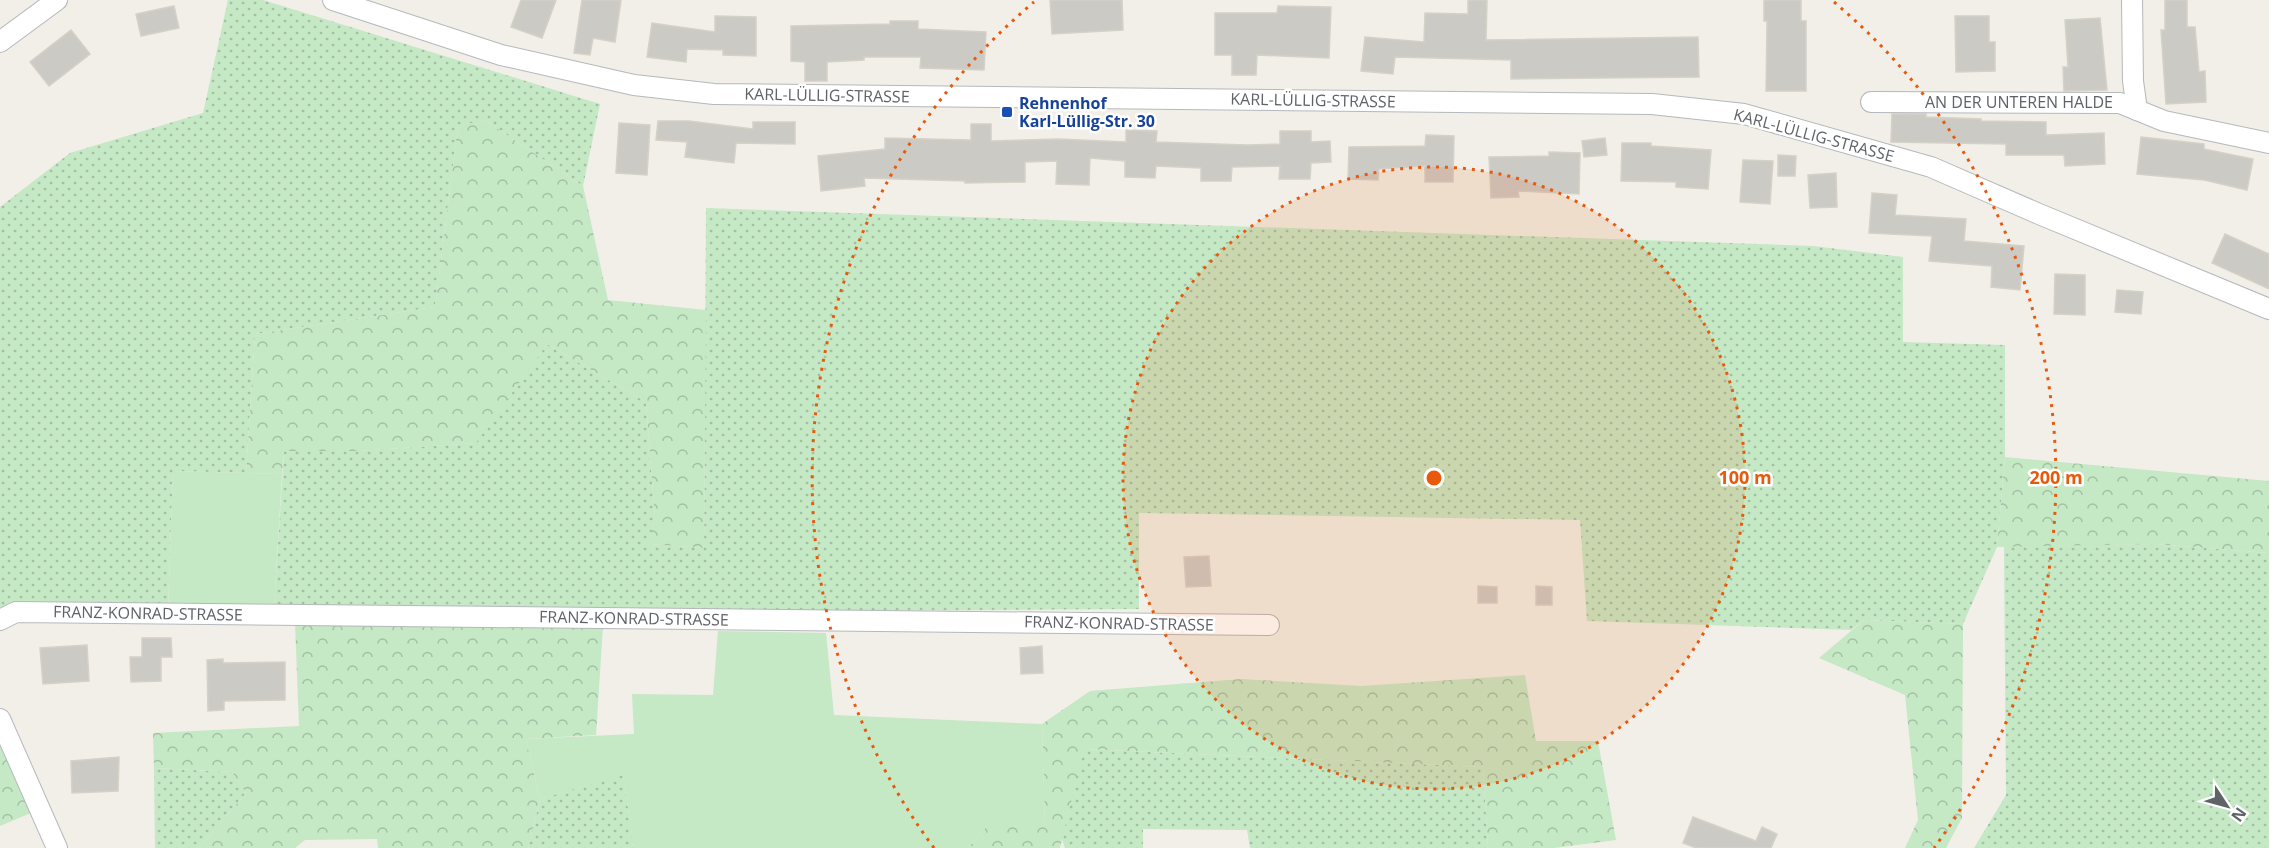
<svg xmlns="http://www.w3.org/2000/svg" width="2269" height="848" viewBox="0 0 2269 848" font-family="'Open Sans',sans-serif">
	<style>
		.grass { fill: url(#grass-dots) }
		.forest { fill: url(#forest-crowns) }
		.garden { fill: #c5e8c5 }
		.building { fill: #cccac5; stroke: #d6d1c6; stroke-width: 1.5 }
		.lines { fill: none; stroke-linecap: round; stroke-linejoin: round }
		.street-casing { stroke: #b5b8bc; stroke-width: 22 }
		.street { stroke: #fff; stroke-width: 20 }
		.ring { fill: none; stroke: #e8590c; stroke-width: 3; stroke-dasharray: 3 6 }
		.transit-dot { fill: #1a4fb4; stroke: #fff; stroke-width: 2 }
		.labels { text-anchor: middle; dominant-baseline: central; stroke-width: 5; stroke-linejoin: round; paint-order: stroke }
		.street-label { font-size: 16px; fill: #5f6368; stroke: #fff }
		.transit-label { font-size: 16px; font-weight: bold; fill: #164399; stroke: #fff; text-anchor: start }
		.centre { fill: #e8590c; stroke: #fff; stroke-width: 3 }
		.ring-label { font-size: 18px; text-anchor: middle; font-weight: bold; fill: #e8590c; stroke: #fff; stroke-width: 5; stroke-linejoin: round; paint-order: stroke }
	</style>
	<defs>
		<pattern id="grass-dots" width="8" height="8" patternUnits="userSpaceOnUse" patternTransform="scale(1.5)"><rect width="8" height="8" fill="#c5e8c5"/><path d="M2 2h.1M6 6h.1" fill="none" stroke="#a3c0a4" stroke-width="1.8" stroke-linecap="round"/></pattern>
		<pattern id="forest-crowns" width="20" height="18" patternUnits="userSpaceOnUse" patternTransform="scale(1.5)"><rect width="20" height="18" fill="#c5e8c5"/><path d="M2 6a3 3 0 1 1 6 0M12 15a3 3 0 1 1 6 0" fill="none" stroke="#a3c0a4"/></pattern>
	</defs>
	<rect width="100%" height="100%" fill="#f1efe8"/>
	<g class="grass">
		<path d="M228 0H263L600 104 583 186 486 121 458 126 435 307 255 334 246 473 173 471 168 609 0 615V207L70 153 203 113Z"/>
		<path d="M706 208 1813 246 1903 257V342L2005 345V457L1997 547 1963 624 1864 620 1851 630 1587 621 1580 520 1139 513V609L703 612 274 607 284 451H358L475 443 547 344 646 402 655 518 649 544 704 548Z"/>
		<path d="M2156 544 2269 553V848H1974L2006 795 2004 546Z"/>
		<path d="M1083 749 1483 767 1488 848H1250L1247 830 1143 829V848H1065L1061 837Z"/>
		<path d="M154 768 232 772 246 793 199 848H155Z"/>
		<path d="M623 774 634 848H528L540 799Z"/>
	</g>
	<g class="forest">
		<path d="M486 121 583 186 608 300 706 310 704 548 648 544 655 518 646 402 547 344 476 443 358 451H284L282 474 246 473 255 334 435 307 458 125Z"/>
		<path d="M2005 457 2269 481V553L2156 544 1997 547Z"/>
		<path d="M1864 620 1963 624 1962 818 1946 848H1905L1918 820 1905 695 1819 658Z"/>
		<path d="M295 622 603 626 596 735 526 739 540 799 528 848H378L377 839 305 840 295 848H199L246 793 232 772 154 768 153 733 299 726Z"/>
		<path d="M1525 675 1536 741H1598L1616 840 1554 848H1488L1483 767 1084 749 1060 848H968L986 827H1045L1042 724 1090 691 1241 679 1361 686Z"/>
		<path d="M0 746 31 813 0 826Z"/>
	</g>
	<g class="garden">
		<path d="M173 471 282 474 274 607 168 609Z"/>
		<path d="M718 631 826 633 834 715 1042 724 1045 827H986L968 848H634L623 775 540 799 526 739 634 734 632 694 713 695Z"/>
	</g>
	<g class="building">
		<path d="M521 0H556L542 38 511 27Z"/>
		<path d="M582 0H621L615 42 593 38 590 55 574 53Z"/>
		<path d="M1050 0H1122L1123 30 1052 34Z"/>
		<path d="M1468 0H1487L1486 40 1698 37 1699 77 1511 79V60L1395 57 1393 74 1361 71 1365 37 1424 42 1425 13 1468 14Z"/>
		<path d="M1764 0H1801V21H1806V91H1766L1767 21H1764Z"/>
		<path d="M2165 0H2187V27H2195L2199 72 2205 71 2206 102 2166 104 2161 30H2165Z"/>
		<path d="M174 6 179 28 141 36 136 14Z"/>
		<path d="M1278 6 1331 7 1329 58 1257 55 1256 75H1232V55H1215V13H1277Z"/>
		<path d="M715 16 756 17V56L723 55V50L687 49 686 62 647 57 652 23 715 32Z"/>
		<path d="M1955 16H1989V42H1995V71L1956 72Z"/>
		<path d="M2100 18 2107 90 2064 91 2063 67H2068L2065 20Z"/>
		<path d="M890 21H918V29L986 32 984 70 920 68 921 57H864V60L827 62V81H805V62L791 61V26L890 24Z"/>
		<path d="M71 30 90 54 49 86 30 62Z"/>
		<path d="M1892 114H1926V117L1981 119V121L2046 122V135L2104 133 2105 164 2065 166 2064 155H2006V144L1891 142Z"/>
		<path d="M658 121H689L753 129V122H795V144L736 143 734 163 685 157 687 142 656 140Z"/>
		<path d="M619 123 650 125 647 175 616 173Z"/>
		<path d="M971 124H991V141L1058 139 1126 142V130L1157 131 1156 142 1247 145 1280 144V131H1311V142L1330 141 1331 162 1311 163 1310 179H1279L1280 166 1232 167 1231 181H1201V168L1156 166 1155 178 1125 177V161L1090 158 1089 185 1056 184 1057 161 1025 162V182L965 183V181L864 178 865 186 821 191 818 156 885 149V138L971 140Z"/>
		<path d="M1426 135 1454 136 1453 182H1425V166L1379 169 1378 180 1348 179 1349 147 1425 146Z"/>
		<path d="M2141 137 2204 144V149L2253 159 2247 190 2204 180 2137 174Z"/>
		<path d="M1605 138 1607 155 1584 157 1582 141Z"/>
		<path d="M1622 143H1651V146L1711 150 1708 189 1676 187V182L1621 181Z"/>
		<path d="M1549 152 1580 153 1579 194 1518 191 1519 197 1491 198 1489 157 1549 156Z"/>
		<path d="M1778 155 1796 156 1795 176H1778Z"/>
		<path d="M1743 160 1773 161 1770 204 1740 202Z"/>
		<path d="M1836 173 1837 207 1810 208 1808 175Z"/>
		<path d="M1872 193 1897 195 1895 215 1966 219 1964 241 2024 246 2020 290 1991 287 1992 266 1929 261 1932 236 1869 233Z"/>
		<path d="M2225 234 2269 254V289L2212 263Z"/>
		<path d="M2055 274 2085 275V315L2054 314Z"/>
		<path d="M2117 290 2143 292 2141 314 2115 312Z"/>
		<path d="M1209 556 1211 586 1186 587 1184 557Z"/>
		<path d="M1478 586 1497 587V603H1478Z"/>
		<path d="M1536 586 1552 587V605H1536Z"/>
		<path d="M142 638H171L172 657H161V681L131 682 130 657H142Z"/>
		<path d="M87 645 89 681 43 684 40 648Z"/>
		<path d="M1042 646 1043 673 1021 674 1020 648Z"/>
		<path d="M223 659V663L285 662V700L224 701V710L208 711 207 660Z"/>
		<path d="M119 757 118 791 72 793 71 761Z"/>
		<path d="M1693 817 1756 841 1762 827 1777 834 1771 848H1696L1683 843Z"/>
	</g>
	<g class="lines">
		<g class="street-casing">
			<g id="street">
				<path d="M333 0 501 55 634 85 714 94 1652 104 1744 114 1931 167 2039 214 2269 309"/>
				<path d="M2132 0 2133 81 2137 110"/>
				<path d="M0 42 57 0"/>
				<path d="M1871 102 2120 103 2164 121 2269 143"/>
				<path d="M0 620 16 612 1269 625"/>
				<path d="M0 719 57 848"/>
			</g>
		</g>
		<use href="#street" class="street"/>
	</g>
	<circle cx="1434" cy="478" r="311" fill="#e8590c" fill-opacity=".12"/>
	<g class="ring">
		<circle cx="1434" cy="478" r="311"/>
		<path d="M934 848A622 622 0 0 1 1034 2M1834 2A622 622 0 0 1 1934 848"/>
	</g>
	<rect class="transit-dot" x="1001" y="106" width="12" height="12" rx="3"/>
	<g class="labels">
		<g class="street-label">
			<text transform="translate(827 95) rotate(1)">KARL-LÜLLIG-STRASSE</text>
			<text transform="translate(1313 100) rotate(1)">KARL-LÜLLIG-STRASSE</text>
			<text x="2019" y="102">AN DER UNTEREN HALDE</text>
			<text transform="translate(1814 135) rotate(15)">KARL-LÜLLIG-STRASSE</text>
			<text transform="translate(148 613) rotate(1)">FRANZ-KONRAD-STRASSE</text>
			<text transform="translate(634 618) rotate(1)">FRANZ-KONRAD-STRASSE</text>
			<text transform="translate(1119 623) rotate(1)">FRANZ-KONRAD-STRASSE</text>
		</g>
		<g class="transit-label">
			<text x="1019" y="103">Rehnenhof<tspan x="1019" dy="18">Karl-Lüllig-Str. 30</tspan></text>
		</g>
	</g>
	<circle cx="1434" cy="478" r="9" class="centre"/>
	<g class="ring-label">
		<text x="1745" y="484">100 m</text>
		<text x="2056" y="484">200 m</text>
	</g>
	<g transform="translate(2227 806) rotate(126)" stroke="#ffffff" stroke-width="4.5" paint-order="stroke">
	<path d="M0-4.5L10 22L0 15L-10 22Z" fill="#5f6368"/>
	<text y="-9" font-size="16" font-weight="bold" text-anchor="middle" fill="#5f6368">N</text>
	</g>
</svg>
